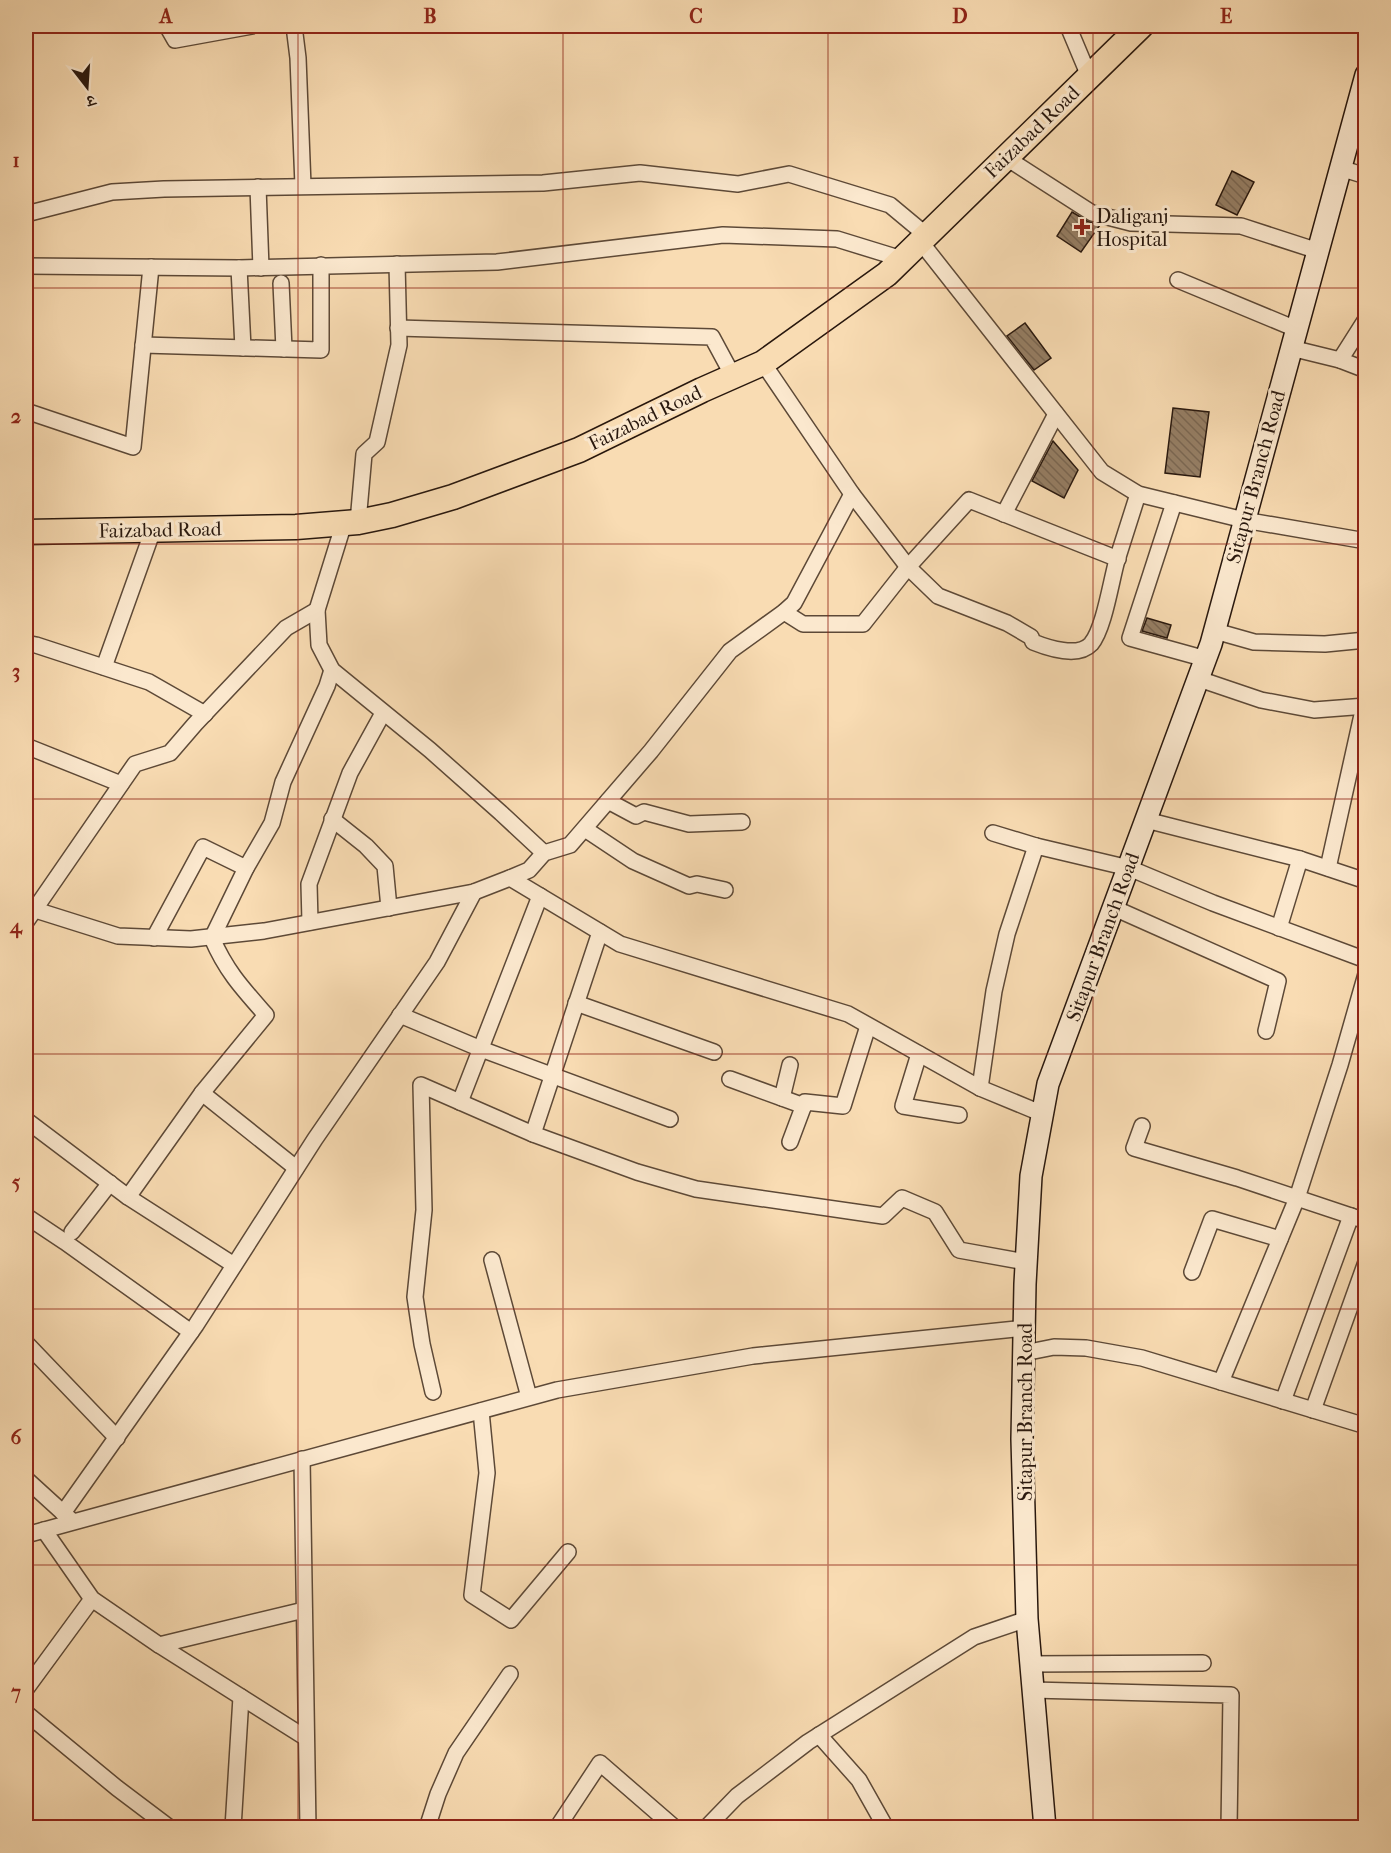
<svg xmlns="http://www.w3.org/2000/svg" width="1391" height="1853" viewBox="0 0 1391 1853" font-family="'IM FELL French Canon','Noto Serif Devanagari',serif">
	<style>
		.building { fill: url(#building-back-hatch); stroke: #29180e; stroke-width: 1.5 }
		.lines { fill: none; stroke-linecap: round; stroke-linejoin: round }
		.street-casing { stroke: #5d4937; stroke-width: 18 }
		.secondary-casing { stroke: #29180e; stroke-width: 24 }
		.primary-casing { stroke: #29180e; stroke-width: 27 }
		.street { stroke: #fbe8ce; stroke-width: 15 }
		.secondary { stroke: #fbe8ce; stroke-width: 21 }
		.primary { stroke: #f9dcb3; stroke-width: 24 }
		.grid { fill: none; stroke: #8f2418; stroke-width: 1.5; stroke-opacity: 0.55 }
		.poi-dot { fill: #8f2418; stroke: #fbe8ce; stroke-width: 2 }
		.labels { text-anchor: middle; dominant-baseline: central; stroke-width: 6; stroke-linejoin: round; paint-order: stroke }
		.street-label { font-size: 20px; fill: #29180e; stroke: #fbe8ce }
		.poi-label { font-size: 20px; fill: #29180e; stroke: #fbe8ce; text-anchor: start }
		.neatline { fill: none; stroke: #8f2418; stroke-width: 2 }
		.grid-label { font-size: 20px; text-anchor: middle; font-weight: bold; fill: #8f2418 }
	</style>
	<defs>
		<pattern id="building-back-hatch" width="6" height="6" patternUnits="userSpaceOnUse" patternTransform="scale(1.5)"><rect width="6" height="6" fill="#957e64"/><path d="M-1 5l2 2M0 0l6 6M5-1l2 2" fill="none" stroke="#7a6651"/></pattern>
	</defs>
	<rect width="100%" height="100%" fill="#f9dcb3"/>
	<filter id="stains"><feTurbulence type="fractalNoise" baseFrequency=".00333" numOctaves="4"/><feColorMatrix values="0 0 0 0 .2 0 0 0 0 .09 0 0 0 0 .02 0 0 0 .5 -.17"/></filter>
	<radialGradient id="worn" r=".72"><stop offset=".6" stop-color="#630" stop-opacity="0"/><stop offset="1" stop-color="#630" stop-opacity=".3"/></radialGradient>
	<g class="building">
		<path d="M1232 171 1254 182 1237 215 1216 205Z"/>
		<path d="M1072 212 1087 221 1100 225 1081 252 1057 236Z"/>
		<path d="M1025 323 1051 358 1034 370 1007 336Z"/>
		<path d="M1173 408 1209 412 1200 477 1165 473Z"/>
		<path d="M1053 441 1078 470 1064 498 1032 481Z"/>
		<path d="M1147 618 1171 625 1167 638 1142 631Z"/>
	</g>
	<g class="lines">
		<g class="street-casing">
			<g id="street">
				<path d="M167 26 175 40 252 26"/>
				<path d="M294 26 298 58 303 186"/>
				<path d="M1068 26 1089 76"/>
				<path d="M1005 157 1092 213 1131 223 1241 226 1318 251"/>
				<path d="M1340 168 1366 176"/>
				<path d="M258 187 261 268"/>
				<path d="M26 214 112 192 164 189 543 183 640 173 738 184 789 174 890 205 926 235"/>
				<path d="M920 241 1102 472 1138 494 1244 520 1366 541"/>
				<path d="M26 266 239 268 497 262 723 235 837 239 902 259"/>
				<path d="M239 268 243 348"/>
				<path d="M1178 280 1296 329"/>
				<path d="M281 283 284 349"/>
				<path d="M398 328 712 337 733 376"/>
				<path d="M143 345 321 350V265"/>
				<path d="M1291 348 1340 360 1366 370"/>
				<path d="M1340 360 1366 319"/>
				<path d="M763 363 852 494 908 567 938 596 1007 623 1031 637 1033 642C1048 648 1078 658 1091 644 1104 629 1111 581 1117 560 1124 538 1131 516 1138 494"/>
				<path d="M26 411 133 447 151 267"/>
				<path d="M1174 503 1130 638 1206 659"/>
				<path d="M1004 514 1056 414"/>
				<path d="M358 522 364 454 377 442 399 345 397 264"/>
				<path d="M344 523 317 610 319 645 332 670 430 750 501 813 544 853"/>
				<path d="M784 612 803 624H863L908 567 969 500 1118 559"/>
				<path d="M1215 631 1254 642 1325 644 1366 640"/>
				<path d="M26 643 36 645 149 682 205 714"/>
				<path d="M104 667 153 530"/>
				<path d="M1199 679 1261 700 1314 710 1366 706"/>
				<path d="M26 746 121 784"/>
				<path d="M608 801 636 816 644 812 689 824 742 822"/>
				<path d="M332 819 366 846 385 866 389 908"/>
				<path d="M1146 820 1300 859 1366 881"/>
				<path d="M585 829 633 861 689 886 697 884 725 890"/>
				<path d="M993 833 1036 846"/>
				<path d="M1328 868 1364 706"/>
				<path d="M510 878 620 944 848 1014 980 1088 1043 1114"/>
				<path d="M26 907 118 936 191 939 264 931 474 892 510 878 529 870 544 853 570 845 651 751 730 651 784 612 794 603 852 494"/>
				<path d="M1114 908 1278 981 1266 1031"/>
				<path d="M26 922 135 764 170 753 195 724 286 628 317 610"/>
				<path d="M310 922 309 884 350 773 383 713"/>
				<path d="M1279 928 1300 859"/>
				<path d="M154 938 203 847 246 868"/>
				<path d="M576 1003 714 1052"/>
				<path d="M400 1015 481 1049 670 1119"/>
				<path d="M919 1054 903 1106 959 1115"/>
				<path d="M730 1079 804 1106"/>
				<path d="M980 1088 994 991 1007 934 1036 846 1129 868 1213 903 1366 960"/>
				<path d="M202 1093 296 1168"/>
				<path d="M782 1098 790 1065"/>
				<path d="M460 1102 540 896"/>
				<path d="M26 1120 128 1197 234 1265"/>
				<path d="M1142 1126 1134 1148 1237 1178 1366 1221"/>
				<path d="M533 1134 600 932"/>
				<path d="M790 1142 805 1102 843 1106 868 1026"/>
				<path d="M128 1197 202 1093 266 1015C243 989 226 971 212 938L246 868 272 823 283 782 327 686 332 670"/>
				<path d="M26 1216 65 1242 191 1332"/>
				<path d="M72 1232 110 1183"/>
				<path d="M492 1260 529 1397"/>
				<path d="M1192 1272 1212 1219 1280 1239"/>
				<path d="M26 1343 117 1438"/>
				<path d="M1024 1353 1054 1347 1086 1348 1142 1358 1366 1426"/>
				<path d="M1221 1382 1297 1198 1340 1065 1366 974"/>
				<path d="M433 1392 422 1344 415 1297 424 1210 421 1085 533 1134 637 1172 696 1189 883 1216 902 1198 935 1212 959 1250 1026 1262"/>
				<path d="M1283 1401 1351 1216"/>
				<path d="M1313 1410 1366 1262"/>
				<path d="M481 1411 487 1473 472 1595 511 1620 568 1552"/>
				<path d="M302 1459 308 1828"/>
				<path d="M26 1479 71 1520"/>
				<path d="M63 1513 196 1325 315 1139 437 962 474 892"/>
				<path d="M44 1530 92 1599 159 1645 306 1738"/>
				<path d="M26 1535 557 1390 753 1356 1025 1328"/>
				<path d="M159 1645 304 1610"/>
				<path d="M1031 1664 1203 1663"/>
				<path d="M26 1689 92 1599"/>
				<path d="M1032 1690 1231 1695 1229 1828"/>
				<path d="M26 1713 117 1788 170 1828"/>
				<path d="M819 1735 859 1780 886 1828"/>
				<path d="M233 1828 241 1697"/>
				<path d="M427 1828 438 1794 456 1753 510 1674"/>
				<path d="M557 1828 600 1763 675 1828"/>
				<path d="M706 1828 737 1796 808 1742 974 1637 1027 1619"/>
			</g>
		</g>
		<g class="secondary-casing">
			<path id="secondary" d="M1045 1828 1027 1619 1022 1439 1025 1284 1031 1176 1048 1084 1211 644 1366 75"/>
		</g>
		<g class="primary-casing">
			<path id="primary" d="M26 532 296 527 358 522 392 515 453 497 579 450 702 390 763 363 887 274 1141 26"/>
		</g>
		<use href="#street" class="street"/>
		<use href="#secondary" class="secondary"/>
		<use href="#primary" class="primary"/>
	</g>
	<path class="grid" d="M298 26V1828M563 26V1828M828 26V1828M1093 26V1828M26 288H1366M26 544H1366M26 799H1366M26 1054H1366M26 1309H1366M26 1565H1366"/>
	<path class="poi-dot" d="M1079 218h6v6h6v6h-6v6h-6v-6h-6v-6h6z"/>
	<g class="labels">
		<g class="street-label">
			<text transform="translate(1032 132) rotate(-44)">Faizabad Road</text>
			<text transform="translate(645 418) rotate(-26)">Faizabad Road</text>
			<text transform="translate(1256 477) rotate(-75)">Sitapur Branch Road</text>
			<text transform="translate(160 530) rotate(-1)">Faizabad Road</text>
			<text transform="translate(1103 937) rotate(-70)">Sitapur Branch Road</text>
			<text transform="translate(1025 1412) rotate(-90)">Sitapur Branch Road</text>
		</g>
		<g class="poi-label">
			<text x="1096" y="216">Daliganj<tspan x="1096" dy="23">Hospital</tspan></text>
		</g>
	</g>
	<rect width="1391" height="1853" fill="none" stroke="#f9dcb3" stroke-width="66"/>
	<g transform="translate(87 87) rotate(163)" stroke="#fbe8ce" stroke-width="4.5" paint-order="stroke">
	<path d="M0-4.5L10 22L0 15L-10 22Z" fill="#29180e"/>
	<text y="-9" font-size="16" font-weight="bold" text-anchor="middle" fill="#29180e">उ</text>
	</g>
	<rect x="33" y="33" width="1325" height="1787" class="neatline"/>
	<g class="grid-label">
		<text x="166" y="23">A</text>
		<text x="430" y="23">B</text>
		<text x="696" y="23">C</text>
		<text x="960" y="23">D</text>
		<text x="1226" y="23">E</text>
		<text x="16" y="167">1</text>
		<text x="16" y="423">2</text>
		<text x="16" y="678">3</text>
		<text x="16" y="933">4</text>
		<text x="16" y="1189">5</text>
		<text x="16" y="1444">6</text>
		<text x="16" y="1699">7</text>
	</g>
	<rect width="100%" height="100%" filter="url(#stains)"/>
	<rect width="100%" height="100%" fill="url(#worn)"/>
</svg>
